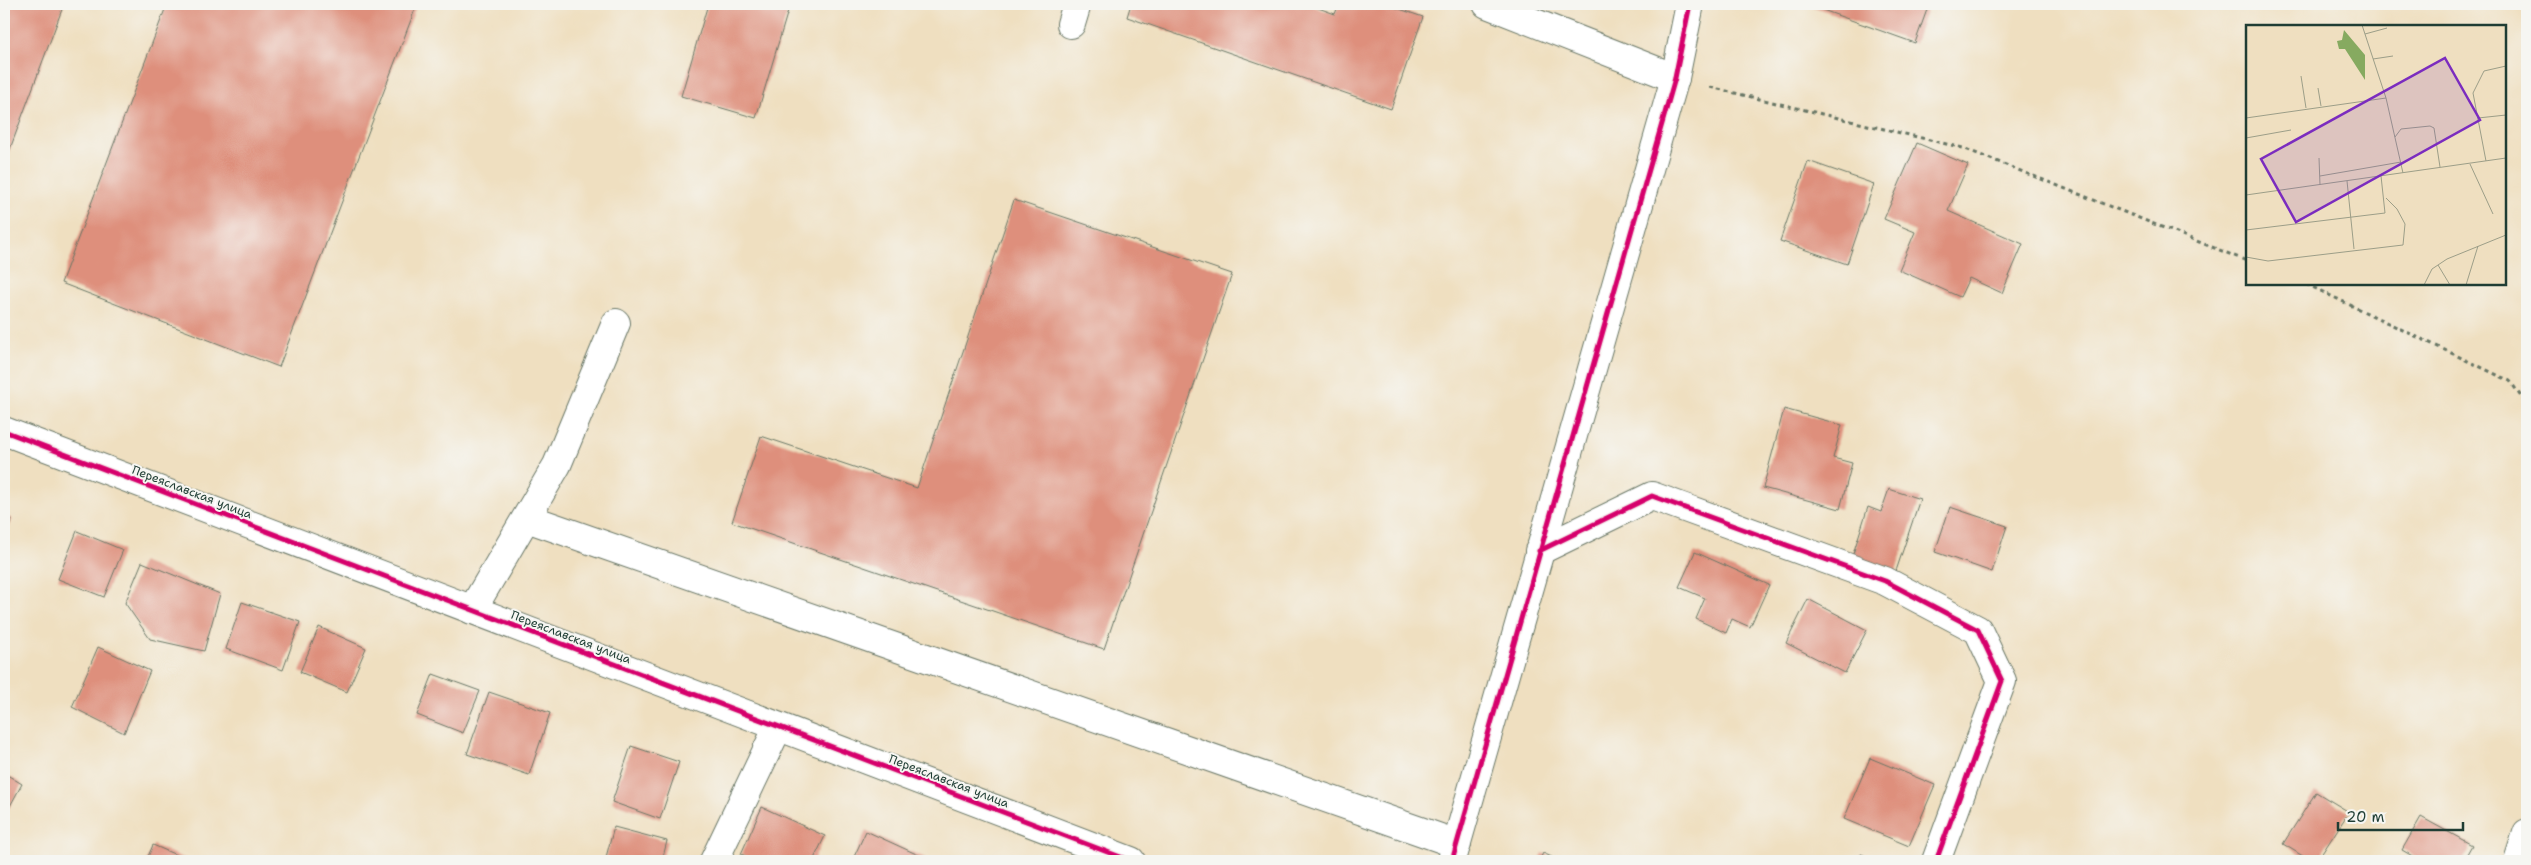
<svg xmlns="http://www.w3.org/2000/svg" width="2531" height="865" viewBox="0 0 2531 865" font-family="'Shantell Sans',sans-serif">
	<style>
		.building { fill: #de8f7c }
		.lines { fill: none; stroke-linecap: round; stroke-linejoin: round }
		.minor-casing { stroke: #687665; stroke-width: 30 }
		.path { stroke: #687665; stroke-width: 3; stroke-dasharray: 4 4; stroke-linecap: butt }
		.minor { stroke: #fff; stroke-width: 28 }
		.cycleway-casing { stroke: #f6f6f2; stroke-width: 8 }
		.cycleway { stroke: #d6006c; stroke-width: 5 }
		.labels { text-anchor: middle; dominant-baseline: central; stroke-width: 4; stroke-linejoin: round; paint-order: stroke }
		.street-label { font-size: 12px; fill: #1f3d34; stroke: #f6f6f2 }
		.inset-road { fill: none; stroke: #9c9e88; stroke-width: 1 }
		.view { fill: #7b2cbf; fill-opacity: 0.15; stroke: #7b2cbf; stroke-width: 2.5 }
		.inset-edge { fill: none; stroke: #1f3d34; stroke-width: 2.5 }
	</style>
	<rect width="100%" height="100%" fill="#f6f6f2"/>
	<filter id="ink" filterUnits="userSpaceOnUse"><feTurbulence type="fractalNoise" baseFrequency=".02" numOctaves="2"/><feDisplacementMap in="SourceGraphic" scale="10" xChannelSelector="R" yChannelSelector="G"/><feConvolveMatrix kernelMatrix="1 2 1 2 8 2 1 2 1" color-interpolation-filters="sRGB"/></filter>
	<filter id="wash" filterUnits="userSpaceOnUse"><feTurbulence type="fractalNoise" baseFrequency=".0096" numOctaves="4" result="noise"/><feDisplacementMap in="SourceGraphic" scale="20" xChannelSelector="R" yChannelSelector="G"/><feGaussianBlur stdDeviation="1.12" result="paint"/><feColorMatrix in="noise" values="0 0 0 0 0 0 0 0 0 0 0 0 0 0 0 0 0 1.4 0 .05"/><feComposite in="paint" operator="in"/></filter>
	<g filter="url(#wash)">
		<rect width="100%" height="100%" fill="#efdfc0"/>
		<g id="blocks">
			<g class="building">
				<path d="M4 4H64L4 165Z"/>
				<path d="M167 4H417L279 367 61 283Z"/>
				<path d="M708 4H790L756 118 681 96Z"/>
				<path d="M1131 4H1307L1335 14 1339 4H1385L1423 17 1391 109 1127 17Z"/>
				<path d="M1806 4H1929L1915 43Z"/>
				<path d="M1917 143 1968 165 1948 211 2023 244 2002 293 1969 278 1960 297 1899 270 1915 232 1884 219Z"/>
				<path d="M1808 161 1874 184 1847 264 1780 241Z"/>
				<path d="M1014 200 1232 274 1104 649 732 522 761 436 917 488Z"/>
				<path d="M1784 409 1842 425 1833 458 1852 463 1840 509 1763 488Z"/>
				<path d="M1889 489 1920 499 1896 571 1852 557 1868 507 1881 512Z"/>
				<path d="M1950 507 2007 526 1992 572 1935 552Z"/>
				<path d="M4 515 12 519 4 535Z"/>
				<path d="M77 531 123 550 104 597 58 579Z"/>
				<path d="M1695 552 1769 585 1750 627 1732 619 1726 633 1696 619 1705 598 1679 587Z"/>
				<path d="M142 562 220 594 204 651 150 639 125 603Z"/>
				<path d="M1808 599 1867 630 1845 673 1786 643Z"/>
				<path d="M242 602 300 622 283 670 226 649Z"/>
				<path d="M319 627 366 648 347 692 300 672Z"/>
				<path d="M98 647 150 671 124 733 72 707Z"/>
				<path d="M433 674 480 691 463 733 417 715Z"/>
				<path d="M489 692 550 713 529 775 467 754Z"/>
				<path d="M631 746 679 762 660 819 612 802Z"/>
				<path d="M1870 758 1935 785 1909 846 1844 819Z"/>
				<path d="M4 773 22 784 4 817Z"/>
				<path d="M2316 792 2349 812 2317 861H2311L2283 844Z"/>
				<path d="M762 807 825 836 813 861H757L741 854Z"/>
				<path d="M2421 817 2472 845 2463 861H2421L2402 850Z"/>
				<path d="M614 827 667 841 662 861H605Z"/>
				<path d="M866 831 925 858 923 861H852Z"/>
				<path d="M153 845 190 861H146Z"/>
				<path d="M1543 853 1560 861H1539Z"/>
				<path d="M1861 854 1879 861H1858Z"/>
			</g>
		</g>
	</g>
	<g filter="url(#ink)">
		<use href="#blocks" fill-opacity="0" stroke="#687665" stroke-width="1"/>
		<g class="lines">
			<g class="minor-casing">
				<g id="minor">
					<path d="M1487 4 1675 78"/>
					<path d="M1071 24 1077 4"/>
					<path d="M4 431 1131 861"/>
					<path d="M527 518 1457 844"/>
					<path d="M1539 551 1652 496 1885 581 1978 630 2002 681 1936 861"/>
					<path d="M472 610 557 465 616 323"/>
					<path d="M1452 860 1675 78 1690 4"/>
					<path d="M714 861 778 727"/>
					<path d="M2518 861 2527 833"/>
				</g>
			</g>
			<g class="path">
				<path d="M1710 87 1963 148 2247 261"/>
				<path d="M2306 284 2510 381 2527 405"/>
			</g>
			<use href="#minor" class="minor"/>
			<g class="cycleway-casing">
				<g id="cycleway">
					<path d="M4 431 1131 861"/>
					<path d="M1539 551 1652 496 1885 581 1978 630 2002 681 1936 861"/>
					<path d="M1452 861 1675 78 1690 4"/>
				</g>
			</g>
			<use href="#cycleway" class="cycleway"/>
		</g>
	</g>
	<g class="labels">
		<g class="street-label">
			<text transform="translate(192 492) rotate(21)">Переяславская улица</text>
			<text transform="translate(571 637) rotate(21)">Переяславская улица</text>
			<text transform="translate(949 781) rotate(21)">Переяславская улица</text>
		</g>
	</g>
	<g transform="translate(2246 25)">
		<rect width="260" height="260" fill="#efdfc0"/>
		<path d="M98 5 119 30V55L99 24H93L91 16 96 15Z" fill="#86aa60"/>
		<path class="inset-road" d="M116 0 140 73 157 148M119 9 141 3M127 34 147 31M55 51 60 83M72 63 75 81M0 93 140 73M232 93 260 90M149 112 155 104 184 101 188 103 194 142M0 113 45 105M73 133 74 160M240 136 227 68 238 46 260 41M224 139 247 189M74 151 155 137M101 156 108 224M0 170 260 133M0 205 139 188 135 151M0 232 22 236 157 220 159 199 151 184 140 173M192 240 204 260M178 260 186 244 201 234 260 210M220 260 232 221"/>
		<path class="view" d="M199 33 234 95 50 197 15 134Z"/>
		<rect width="260" height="260" class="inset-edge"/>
	</g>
	<rect width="2531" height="865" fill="none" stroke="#f6f6f2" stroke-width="20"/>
	<path d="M2338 822v8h125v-8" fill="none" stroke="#1f3d34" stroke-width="2.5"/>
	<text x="2346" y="822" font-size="15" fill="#1f3d34" stroke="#f6f6f2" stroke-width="4" paint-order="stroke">20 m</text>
</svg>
